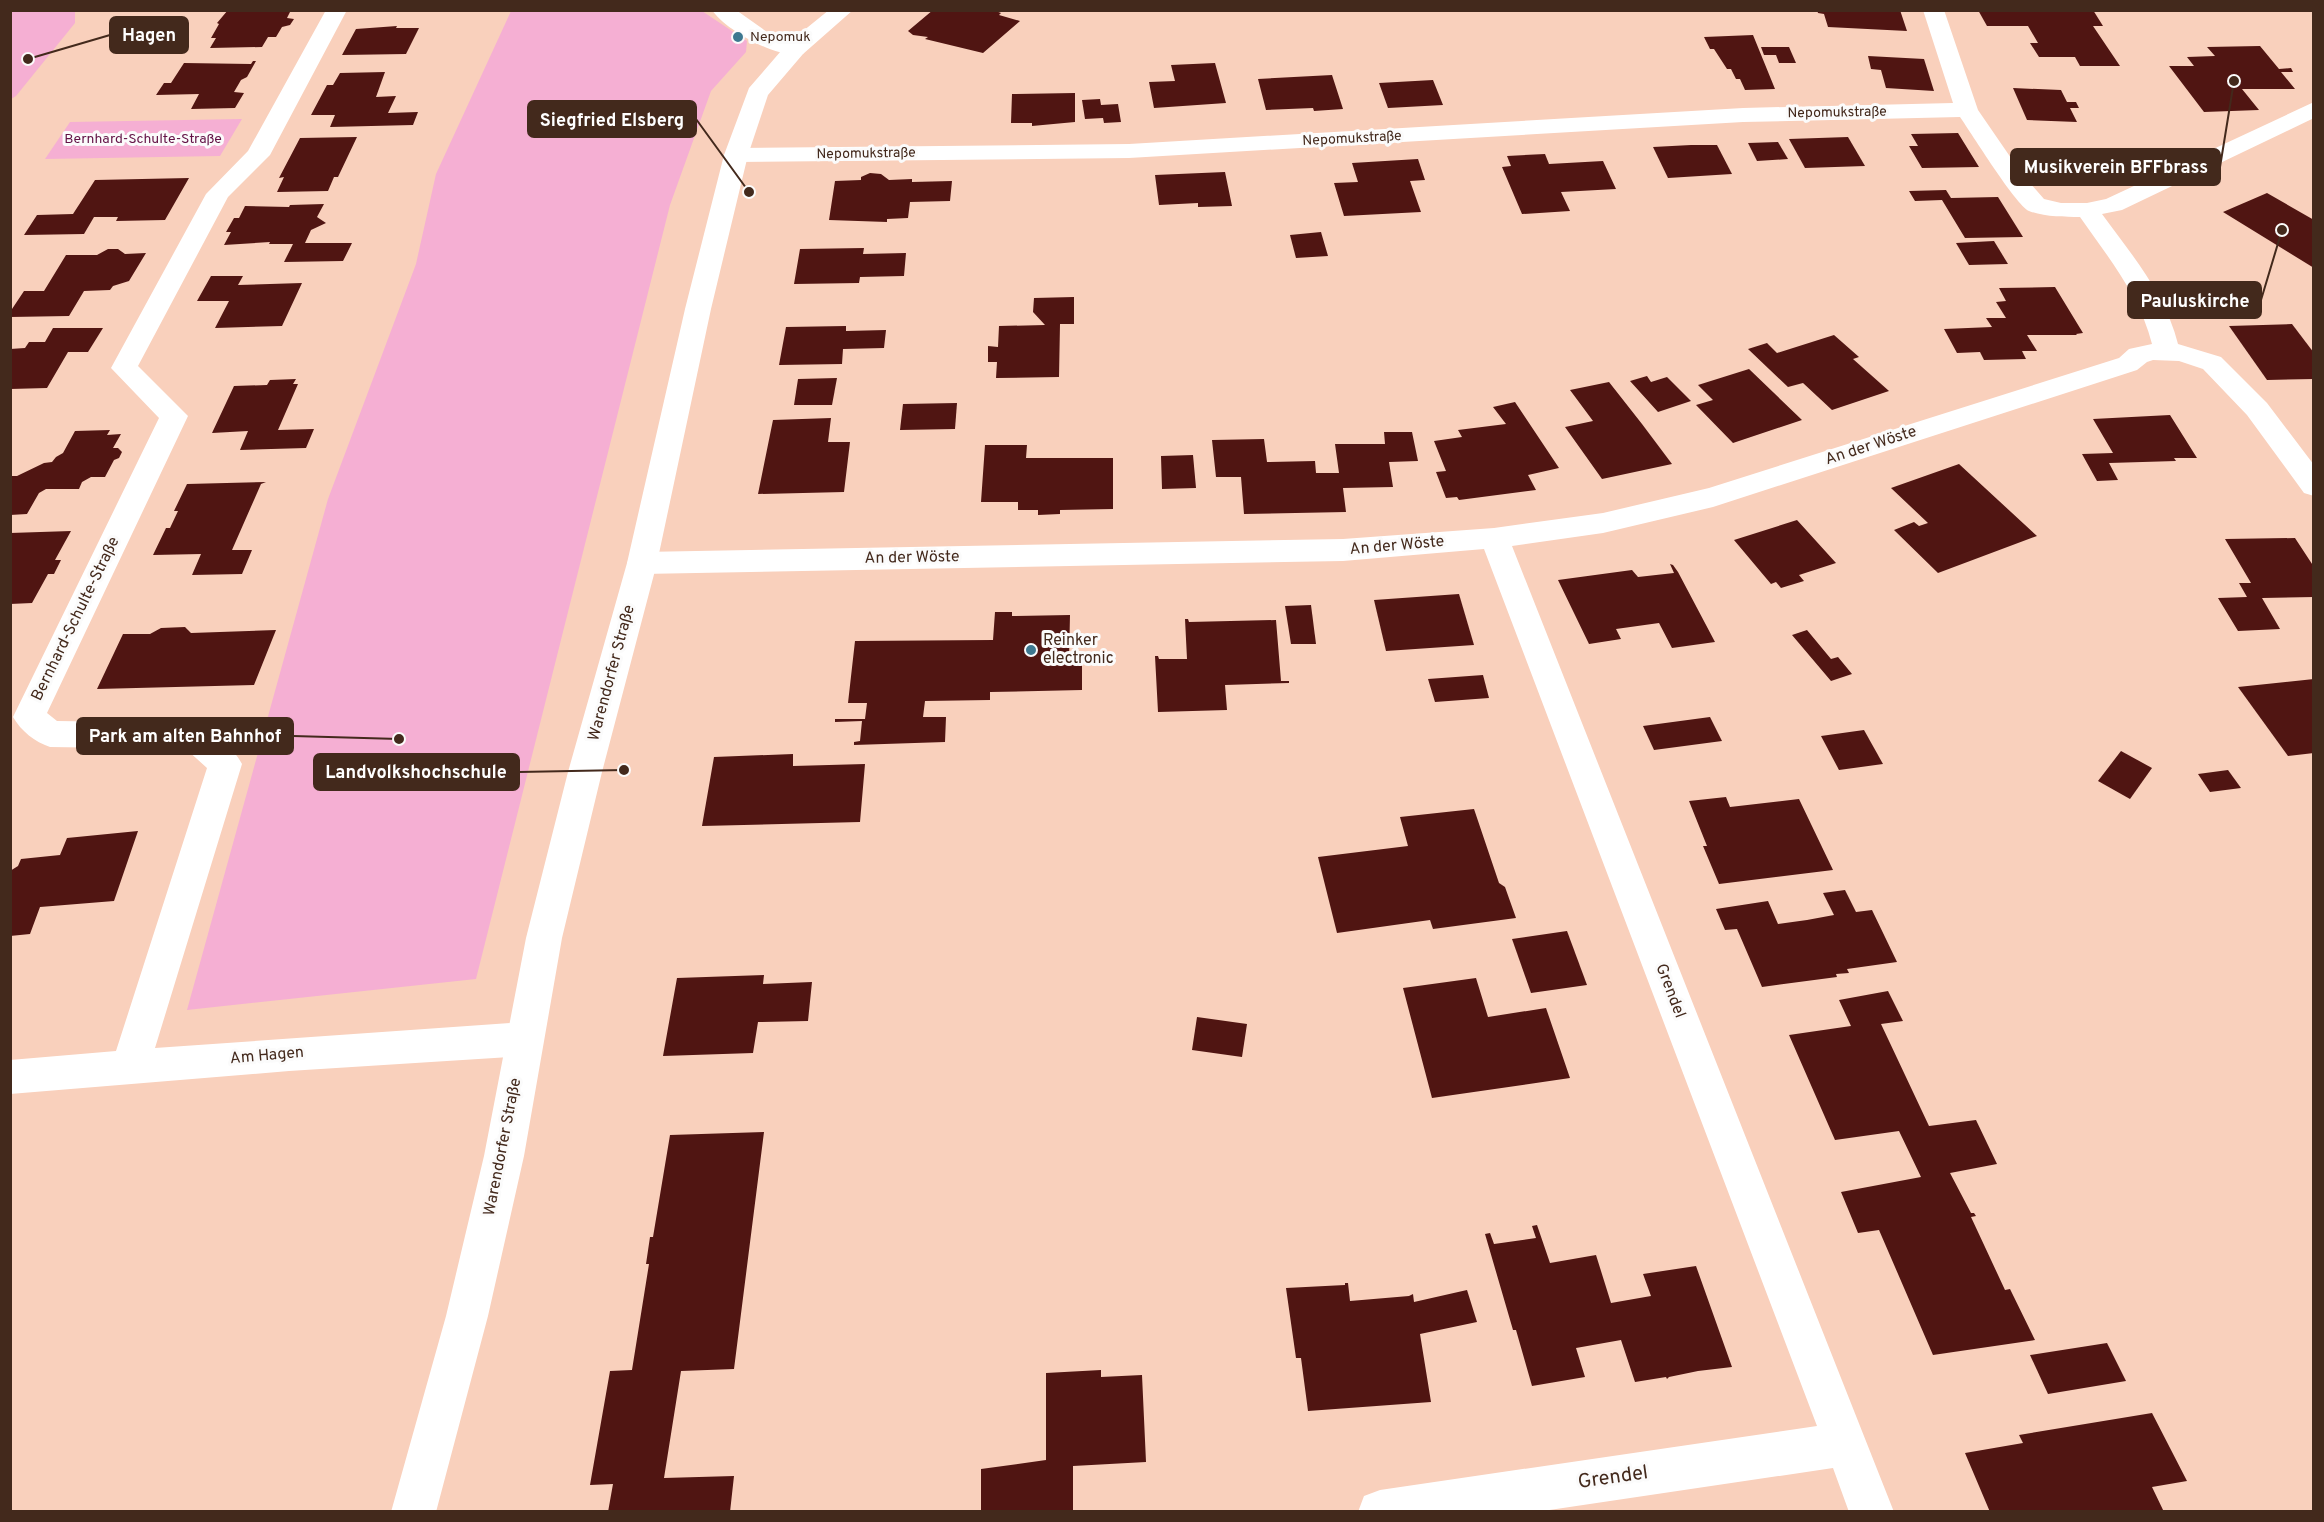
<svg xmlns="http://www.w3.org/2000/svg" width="2324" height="1522" viewBox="0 0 2324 1522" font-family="Overpass,sans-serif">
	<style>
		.green { fill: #f5afd3 }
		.building { fill: #501512 }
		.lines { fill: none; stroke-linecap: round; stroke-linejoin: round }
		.street { fill: #fff; fill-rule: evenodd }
		.secondary { fill: #fff; fill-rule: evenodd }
		.poi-dot { fill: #3d7890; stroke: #fbfbfb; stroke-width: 2 }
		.labels { text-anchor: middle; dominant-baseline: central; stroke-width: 6; stroke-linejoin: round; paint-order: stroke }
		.far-poi-label { font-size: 14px; fill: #43291c; stroke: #fbfbfb; text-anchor: start }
		.far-street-label { font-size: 14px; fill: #43291c; stroke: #fbfbfb }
		.far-park-label { font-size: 14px; fill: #621145; stroke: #fbfbfb }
		.street-label { font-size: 16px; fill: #43291c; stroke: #fbfbfb }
		.poi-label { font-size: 16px; fill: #43291c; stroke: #fbfbfb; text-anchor: start }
		.near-street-label { font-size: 20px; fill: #43291c; stroke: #fbfbfb }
		.leader { fill: none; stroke: #43291c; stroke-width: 2 }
		.callout-dot { fill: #43291c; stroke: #fbfbfb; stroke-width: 2 }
		.callout { fill: #43291c; stroke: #43291c; stroke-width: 2 }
		.callout-label { font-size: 18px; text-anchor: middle; font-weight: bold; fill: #fff }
	</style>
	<rect width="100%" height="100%" fill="#f9d0bc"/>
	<g class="green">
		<path d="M10 11H75V23L16 96 11 99Z"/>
		<path d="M511 11H702L747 41 746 52 711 91 670 205 476 979 187 1010 328 499 416 264 436 174Z"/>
		<path d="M242 119 220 156 45 159 70 122Z"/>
	</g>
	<g class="building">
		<path d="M228 10H291L287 18 294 19 290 25 282 27 276 37H268L262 47 210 48 216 38H211L219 24 217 23Z"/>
		<path d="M933 10H993L1001 13 999 15 1020 21 983 53 925 39 928 37 913 35 908 31Z"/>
		<path d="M1817 10H1900L1907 31 1828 27 1824 14 1818 13Z"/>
		<path d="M1978 10H2093L2103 26H2093L2120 66H2080L2075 57H2039L2030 43H2038L2028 26H1987Z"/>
		<path d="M397 26 396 28H419L406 54 342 55 356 29Z"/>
		<path d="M1753 35 1775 89 1745 90 1740 79H1736L1731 69H1727L1714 49H1710L1704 37Z"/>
		<path d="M2260 46 2279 69 2291 68 2293 72H2281L2295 89H2242L2259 110 2204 112 2169 66H2194L2187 57 2215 56 2207 47Z"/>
		<path d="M1761 47H1789L1796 63H1779L1776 55H1764Z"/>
		<path d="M1868 56 1924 59 1934 91 1886 88 1881 70 1871 69Z"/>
		<path d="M253 61H256L247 77 241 80 234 92 244 93 235 108 191 109 199 94 156 95 164 83H171L184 63 251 64Z"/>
		<path d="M1215 63 1226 103 1154 108 1149 82 1175 81 1171 65Z"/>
		<path d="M385 72 376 97 396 96 388 113 418 112 413 125 330 127 335 115H311L327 85H333L340 73Z"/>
		<path d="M1332 75 1343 109 1314 111 1313 108 1266 110 1258 79Z"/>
		<path d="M1433 80 1443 105 1388 108 1379 83Z"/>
		<path d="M2013 88 2061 90 2067 102H2076L2079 108H2070L2077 122 2027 120Z"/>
		<path d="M1075 93V122L1032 126V123H1011L1012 94Z"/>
		<path d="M1100 99 1101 105 1118 104 1121 122 1104 123 1103 118 1085 119 1082 100Z"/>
		<path d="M1958 133 1979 167 1922 168 1909 146H1918L1911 134Z"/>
		<path d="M357 137 338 177H334L328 191 277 192 284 177 279 178 300 138Z"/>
		<path d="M1848 137 1865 166 1805 168 1789 139Z"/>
		<path d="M1778 142 1788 159 1757 161 1748 143Z"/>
		<path d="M1691 145H1717L1732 174 1668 178 1653 147Z"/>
		<path d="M1545 154 1549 164 1603 161 1616 189 1561 192 1570 211 1522 214 1502 167 1511 166 1507 156Z"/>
		<path d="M1418 159 1425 180 1410 181 1421 212 1344 216 1334 183 1358 182 1352 163Z"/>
		<path d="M1225 172 1232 206 1198 207V203L1159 205 1155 175Z"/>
		<path d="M870 173 881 174 889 180 912 179V182L952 181 950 201 910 202 908 218 887 219V222L829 220 835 181 861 180V177Z"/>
		<path d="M189 178 165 220 116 221 118 217H94L84 234 24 235 37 215 73 214 95 180Z"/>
		<path d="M1946 190 1951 198 1998 197 2023 237 1965 238 1942 200 1915 201 1909 191Z"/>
		<path d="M2267 193 2314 220V268L2223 212Z"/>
		<path d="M324 204 317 217 326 223 311 230 305 243H352L343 261 284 262 293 244H269L270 242 224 245 231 232H226L234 218H239L245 206 289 207 290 205Z"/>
		<path d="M1321 232 1328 256 1296 258 1290 235Z"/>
		<path d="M1994 241 2008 264 1969 265 1956 243Z"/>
		<path d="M864 248 863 254 906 253 904 276 860 277 859 283 794 284 800 249Z"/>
		<path d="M108 249H118L125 254 146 253 129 281 113 286 110 290 84 291 69 316 10 317V312L24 291H44L66 255H97Z"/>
		<path d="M211 276H243L238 285 302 283 282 326 215 328 229 301H197Z"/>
		<path d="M2055 287 2083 333 2076 334 2077 335H2027L2037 351H2022L2026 359 1984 360 1980 352 1957 353 1944 329 1992 327 1986 318H2006L1996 302 2006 301 1999 288Z"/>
		<path d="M1074 297V324H1060L1059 377 996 378 997 362H988V346L998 347 999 326 1045 325 1033 312 1034 298Z"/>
		<path d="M2292 324 2314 353V379L2267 380 2229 326Z"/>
		<path d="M846 326V331L886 330 884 348 843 349 842 364 779 365 786 327Z"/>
		<path d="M53 328H103L88 352H68L47 388 10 389V349L25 348 29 342H45Z"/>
		<path d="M1834 335 1859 357 1853 359 1889 391 1832 410 1803 383 1788 387 1748 349 1767 343 1777 353Z"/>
		<path d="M1749 369 1802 420 1733 443 1696 405 1713 400 1698 385Z"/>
		<path d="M1647 376 1651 382 1667 377 1691 401 1658 412 1630 381Z"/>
		<path d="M837 378 832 405H794L798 379Z"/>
		<path d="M296 379 293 384H298L278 430 314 429 306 448 240 450 248 431 212 433 234 386 267 385 270 380Z"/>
		<path d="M1609 382 1642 424 1672 464 1602 479 1565 427 1593 421 1570 390Z"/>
		<path d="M1515 402 1559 468 1528 475 1536 490 1459 500 1457 497 1446 498 1436 472 1446 471 1434 441 1462 437 1458 430 1506 424 1493 407Z"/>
		<path d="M957 403 955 429 900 430 903 404Z"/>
		<path d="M2170 415 2197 458H2174L2176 461 2109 463 2118 480 2097 481 2082 454 2113 453 2093 419Z"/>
		<path d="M831 418 828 442H850L844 492 758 494 773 420Z"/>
		<path d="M110 430 107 435 121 434 113 448H118L122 452 119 458 114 460 105 477H91L82 482 79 489H46L39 493 27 514 10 515V476H17L44 463 52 462 56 457 63 453 75 431Z"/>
		<path d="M1384 432H1412L1418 461 1389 462 1393 487 1343 488 1346 512 1244 514 1241 477H1216L1212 440 1264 439 1267 462 1315 461 1316 473H1339L1335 444H1385Z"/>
		<path d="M985 445H1027L1026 458H1113V509L1060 510V514L1038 515V510H1018V502H981Z"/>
		<path d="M1193 455 1196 488 1162 489 1161 456Z"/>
		<path d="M1959 464 2037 536 1938 573 1894 530 1914 522 1919 526 1928 523 1891 488Z"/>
		<path d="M266 482 261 484 232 550H252L242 574 192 575 201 554 153 555 166 528H170L178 511H174L187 484Z"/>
		<path d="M1797 520 1836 563 1799 575 1804 581 1781 588 1776 582 1771 584 1734 540Z"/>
		<path d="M71 531 55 560H61L54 574H48L32 603 10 604V533Z"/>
		<path d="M2295 538 2314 567V597L2262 598 2280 629 2238 631 2218 598 2247 597 2239 583H2251L2225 539Z"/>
		<path d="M1670 564 1673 565 1678 572 1715 642 1672 648 1659 623 1616 629 1621 639 1589 644 1558 580 1632 570 1638 577 1674 573Z"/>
		<path d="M1459 594 1474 645 1386 651 1374 600Z"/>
		<path d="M1311 605 1316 644H1291L1285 606Z"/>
		<path d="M995 612H1012V616L1070 615 1069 660H1082V690L990 692V700L925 701 923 717H946L945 742 854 745V742L860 741 862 721 835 722V719H865L867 703H848L855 641 993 640Z"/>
		<path d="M1185 619H1188L1189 622 1276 620 1281 681H1289V683L1225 685 1227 710 1158 712 1155 656H1158L1159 659H1187Z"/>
		<path d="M185 627 191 633 276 630 254 685 97 689 123 634H150L161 628Z"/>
		<path d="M1807 630 1831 659 1838 657 1852 674 1831 681 1792 635Z"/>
		<path d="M1483 675 1489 698 1435 702 1428 679Z"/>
		<path d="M2314 679V753L2288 756 2238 687Z"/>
		<path d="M1710 717 1722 741 1654 750 1643 726Z"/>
		<path d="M1864 730 1883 764 1839 770 1821 736Z"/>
		<path d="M2121 751 2152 768 2130 799 2098 781Z"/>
		<path d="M793 754V766L865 764 860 822 702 826 714 757Z"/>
		<path d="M2228 770 2241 788 2210 792 2198 774Z"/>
		<path d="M1726 797 1730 807 1799 799 1833 870 1719 884 1703 846H1707L1689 801Z"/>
		<path d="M1474 809 1499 883 1505 887 1516 918 1433 929 1430 920 1337 933 1318 857 1408 846 1400 817Z"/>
		<path d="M138 831 114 901 40 907 30 934 10 936V871L18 866 21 859 60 855 67 838Z"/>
		<path d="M1845 890 1856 912 1872 910 1897 962 1847 969 1849 973 1836 974 1837 977 1762 987 1737 929 1725 930 1716 909 1768 901 1778 924 1807 920 1834 915 1823 893Z"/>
		<path d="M1567 931 1587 985 1531 993 1512 939Z"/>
		<path d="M764 975 763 984 812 982 808 1021 758 1022 753 1053 663 1056 677 978Z"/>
		<path d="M1476 978 1488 1017 1546 1008 1570 1078 1432 1098 1403 988Z"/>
		<path d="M1888 991 1903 1021 1881 1024 1929 1126 1976 1120 1997 1164 1950 1173 1971 1213H1974L1976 1216 1971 1217 2005 1290 2010 1289 2035 1340 1933 1355 1879 1230 1858 1233 1841 1192 1921 1177 1899 1131 1835 1140 1789 1035 1851 1026 1839 1000Z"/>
		<path d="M1197 1017 1247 1024 1242 1057 1192 1050Z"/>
		<path d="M764 1132 734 1369 681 1371 664 1478 734 1476 730 1512H608L613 1484 590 1485 610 1371 632 1370 649 1264H646L650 1237H653L670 1135Z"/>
		<path d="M1537 1225 1550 1263 1596 1255 1611 1303 1651 1296 1643 1274 1696 1266 1732 1367 1698 1371 1669 1377 1667 1379 1666 1377 1635 1382 1621 1340 1576 1348 1585 1377 1532 1386 1516 1330H1513L1485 1234 1490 1233 1494 1244 1536 1238 1532 1226Z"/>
		<path d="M1345 1283H1348L1350 1301 1409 1296 1413 1294 1414 1302 1467 1290 1477 1322 1420 1334 1431 1402 1308 1411 1301 1358H1296L1286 1288 1345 1285Z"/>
		<path d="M2107 1343 2126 1381 2048 1394 2030 1355Z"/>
		<path d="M1101 1370V1377L1142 1375 1146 1462 1073 1466V1512H981V1469L1046 1460V1373Z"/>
		<path d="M2152 1413 2187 1481 2152 1487 2164 1512H1990L1965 1453 2023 1443 2019 1435Z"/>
	</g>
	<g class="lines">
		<g class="street">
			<path d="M326 10H347L270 155 228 197 138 366 188 416 47 713 57 721 194 723C212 729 233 747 242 764L155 1048 524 1022 537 1027 543 1039 537 1051 524 1056 289 1071 10 1094V1060L116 1051 207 768 186 749 50 747C35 742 21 731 13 717L159 418 111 368 206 194 248 151Z"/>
			<path d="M712 10H736L767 32 803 44 806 49 803 54C779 60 725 30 712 10Z"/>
			<path d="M1923 10H1944L1978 110 2022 174 2044 199 2061 203H2087L2106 199 2314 102V118L2122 210 2102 214C2132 255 2166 295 2178 344L2221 357 2267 403 2314 465V496L2304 493 2247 415 2203 369 2179 361 2153 360 2147 362 2137 370 1713 507 1603 533 1512 546 1894 1512H1849L1833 1468 1536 1512H1358L1364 1496 1380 1490 1817 1426 1484 549 1343 561 642 574 631 571 627 563 631 555 642 552 1343 539 1494 528 1603 513 1709 488 2119 358 2129 349 2152 344C2140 296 2108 257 2080 217 2064 217 2044 217 2029 211 2015 204 1972 134 1960 117L1743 122 1129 158 736 162 728 160 724 155 728 150 736 148 1129 144 1743 108 1953 103Z"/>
		</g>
		<path class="secondary" d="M829 10H853L803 54 768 95 748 155 711 309 657 563 602 772 562 938 524 1156 488 1316 436 1512H391L446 1316 484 1156 526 938 568 772 627 563 685 309 724 155 749 88 787 44Z"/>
	</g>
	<g class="poi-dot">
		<circle cx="738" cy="37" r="6"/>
		<circle cx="1031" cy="650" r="6"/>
	</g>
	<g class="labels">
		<g class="far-poi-label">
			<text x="750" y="37">Nepomuk</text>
		</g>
		<g class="far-street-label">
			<text transform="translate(1837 113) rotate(-1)">Nepomukstraße</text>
			<text transform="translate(1352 139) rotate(-3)">Nepomukstraße</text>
			<text transform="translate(866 154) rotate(-1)">Nepomukstraße</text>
		</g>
		<g class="far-park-label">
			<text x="143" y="139">Bernhard-Schulte-Straße</text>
		</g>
		<g class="street-label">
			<text transform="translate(1871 446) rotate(-18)">An der Wöste</text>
			<text transform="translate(1397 546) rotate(-5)">An der Wöste</text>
			<text transform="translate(912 558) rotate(-1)">An der Wöste</text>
			<text transform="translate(76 619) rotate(-64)">Bernhard-Schulte-Straße</text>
			<text transform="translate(612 673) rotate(-75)">Warendorfer Straße</text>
			<text transform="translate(1670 991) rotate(69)">Grendel</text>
			<text transform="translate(267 1056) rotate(-5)">Am Hagen</text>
			<text transform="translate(503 1147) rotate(-79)">Warendorfer Straße</text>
		</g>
		<g class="poi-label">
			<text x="1043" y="641">Reinker<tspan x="1043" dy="18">electronic</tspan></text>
		</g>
		<g class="near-street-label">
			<text transform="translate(1613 1478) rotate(-8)">Grendel</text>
		</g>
	</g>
	<path class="leader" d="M28 59L110 35M749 192L696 119M2234 81L2220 167M2282 230L2261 300M399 739L293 736M624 770L519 772"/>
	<g class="callout-dot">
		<circle cx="28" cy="59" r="6"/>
		<circle cx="749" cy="192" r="6"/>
		<circle cx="2234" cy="81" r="6"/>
		<circle cx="2282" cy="230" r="6"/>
		<circle cx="399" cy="739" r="6"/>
		<circle cx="624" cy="770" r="6"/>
	</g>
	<g class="callout">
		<rect x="110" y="17" width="78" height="36" rx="6"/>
		<rect x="528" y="101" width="168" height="36" rx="6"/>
		<rect x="2011" y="149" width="209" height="36" rx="6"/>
		<rect x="2128" y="282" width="133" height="36" rx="6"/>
		<rect x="77" y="718" width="216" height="36" rx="6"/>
		<rect x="314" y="754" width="205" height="36" rx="6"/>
	</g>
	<g class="callout-label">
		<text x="149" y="41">Hagen</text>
		<text x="612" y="126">Siegfried Elsberg</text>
		<text x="2116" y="173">Musikverein BFFbrass</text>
		<text x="2195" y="307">Pauluskirche</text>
		<text x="185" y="742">Park am alten Bahnhof</text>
		<text x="416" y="778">Landvolkshochschule</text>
	</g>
	<rect width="2324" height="1522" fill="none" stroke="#43291c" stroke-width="24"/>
</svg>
